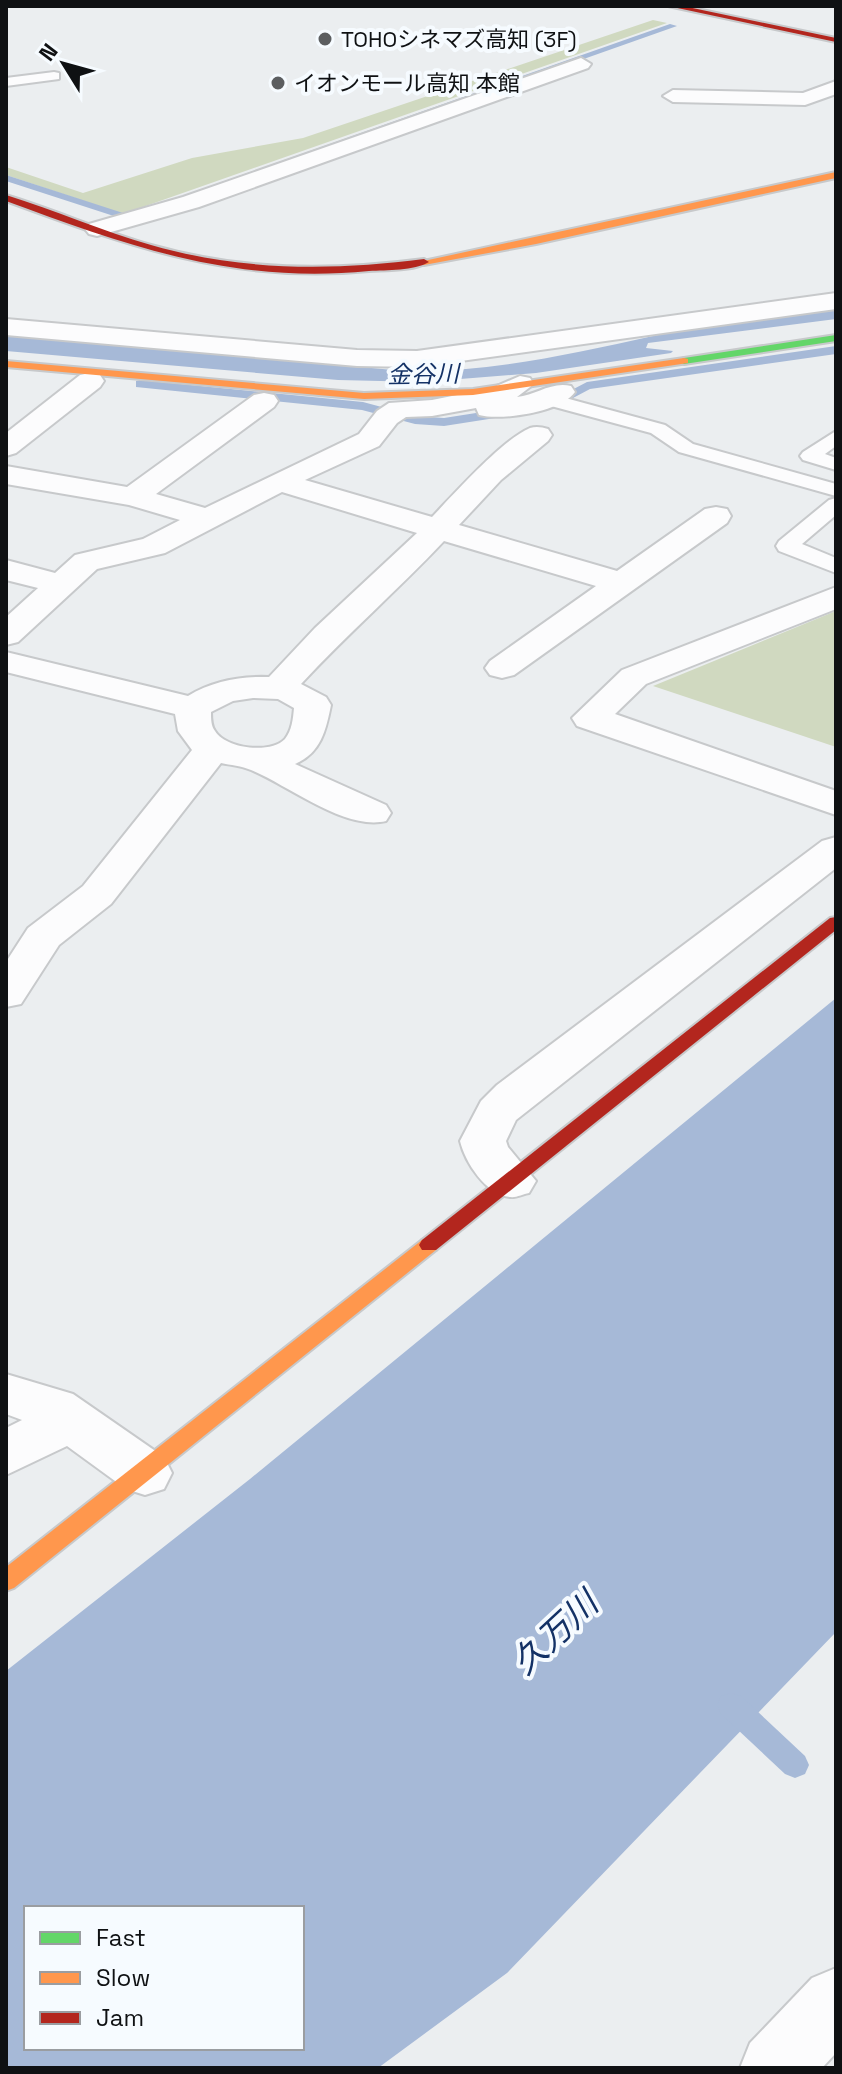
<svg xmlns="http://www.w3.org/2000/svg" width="842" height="2074" viewBox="0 0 842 2074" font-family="'Space Grotesk','Noto Sans JP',sans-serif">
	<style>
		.green { fill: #d0d9c0 }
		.water { fill: #a6b9d7; fill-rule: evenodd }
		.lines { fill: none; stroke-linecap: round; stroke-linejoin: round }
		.stream { fill: #a6b9d7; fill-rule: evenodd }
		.lane-casing { stroke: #c7c9cb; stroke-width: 4 }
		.street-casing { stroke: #c7c9cb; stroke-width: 4 }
		.fast-casing { stroke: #c7c9cb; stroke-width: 4 }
		.slow-casing { stroke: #c7c9cb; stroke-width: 4 }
		.jam-casing { stroke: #c7c9cb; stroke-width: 4 }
		.lane { fill: #fcfcfd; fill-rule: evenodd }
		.street { fill: #fcfcfd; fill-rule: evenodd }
		.fast { fill: #63d668; fill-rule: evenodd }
		.slow { fill: #ff974d; fill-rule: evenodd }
		.jam { fill: #b3261e; fill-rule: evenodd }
		.poi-dot { fill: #5c5e60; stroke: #f6fbff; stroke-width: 3 }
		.labels { text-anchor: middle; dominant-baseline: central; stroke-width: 8; stroke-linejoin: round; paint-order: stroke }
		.far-poi-label { font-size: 22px; fill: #0f1113; stroke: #f6fbff; text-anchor: start }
		.far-water-label { font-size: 24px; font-style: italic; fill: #143266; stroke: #f6fbff }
		.near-water-label { font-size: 34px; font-style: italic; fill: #143266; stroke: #f6fbff }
	</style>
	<rect width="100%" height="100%" fill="#ebeef0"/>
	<g class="green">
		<path d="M653 20 667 23 123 214 6 175V167L83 193 192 158 303 138Z"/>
		<path d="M836 611V747L653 686Z"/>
	</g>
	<g class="water">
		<path d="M836 309V319L648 343 646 348 673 351 671 353 536 373 423 382 338 380 6 351V334L404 371C488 373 571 354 653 336 713 323 775 318 836 309Z"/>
		<path d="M836 998V1632L507 1973 378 2068H6V1671L250 1479ZM26 1908H302V2048H26Z"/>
	</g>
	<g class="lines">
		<g class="stream">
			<path d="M670 24 677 26 194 197 185 195Z"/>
			<path d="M6 175 123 213 144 207 149 210 123 219 6 181Z"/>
			<path d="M836 346V354L590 389 556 407 545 404 587 382Z"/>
			<path d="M140 380 363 402 415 416 444 418 508 408 514 412 508 416 444 426 415 424 362 410 136 387V381Z"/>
			<path d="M731 1693 741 1696 805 1756 809 1765 805 1774 795 1778 785 1774 721 1714 717 1705 721 1696Z"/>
		</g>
		<g class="lane-casing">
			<g id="lane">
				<path d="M54 72 59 73V79L6 86V78Z"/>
				<path d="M547 393 665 425 693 444 836 484V496L679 452 651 433 540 403 537 399 540 395Z"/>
				<path d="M836 431V446L825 454 836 458V470L803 460 800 456 803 452Z"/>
				<path d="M836 498V515L802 544 836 558V573L779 551 776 546 779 541 829 500Z"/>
			</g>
		</g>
		<g class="street-casing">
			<g id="street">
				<path d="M581 58 591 64 588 68 199 207 97 236 89 234 85 229 89 224 183 197Z"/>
				<path d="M836 81V94L805 105 673 102 663 96 673 90 803 93Z"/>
				<path d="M836 293V309L417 367 357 366 6 335V319L357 350 417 351Z"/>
				<path d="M90 373 100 375 104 381 100 387 16 453 6 456V433L80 375Z"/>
				<path d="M520 376 530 378 534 384 517 397C536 395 552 381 571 386L575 392C561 412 502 421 479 415L476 408 432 416 406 417 397 423 379 446 305 480 432 517C454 494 502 440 530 428 536 426 542 427 548 429L552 435 548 441 501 480 459 525 617 571 705 509 716 507 727 509 731 516 727 523 514 675 502 678 490 675 485 668 490 661 596 586 444 541C398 590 347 634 301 684L326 697 331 705C326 730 321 753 295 764L386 805 391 813 386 821C345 831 288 785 251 770 242 766 230 765 221 763L111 904 59 945 21 1004 6 1007V962L28 928 83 886 192 750 178 731 175 714 6 672V652L188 696C212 681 242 676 269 677L315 628 417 533 282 492 165 553 97 569 18 642 6 645V617L38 588 6 580V560L55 573 75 555 143 539 180 520 129 505 6 484V466L127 487 254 395 264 393 274 395 278 401 274 407 156 494 205 508 359 434 377 411 389 403 432 400 492 388ZM253 698 278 699 294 708C293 719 292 730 285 739 271 754 226 749 215 731 211 726 211 719 211 712L233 701Z"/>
				<path d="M836 587V609L646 684 615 714 836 791V815L577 726 572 718 622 670Z"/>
				<path d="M836 837V868L516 1120 506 1141 508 1147 536 1181 529 1193C523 1194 516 1198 510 1197 486 1195 465 1162 460 1141L481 1101 497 1085 822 841Z"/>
				<path d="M6 1374 73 1394 164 1457 172 1473 164 1489 145 1495 126 1489 67 1446 6 1475V1428L22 1420 6 1414Z"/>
				<path d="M836 1968V2053L822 2068H740L750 2043 812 1978Z"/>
			</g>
		</g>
		<g class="fast-casing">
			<path id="fast" d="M836 335V341L684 364 678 361 684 358Z"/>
		</g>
		<g class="slow-casing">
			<g id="slow">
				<path d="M836 172V178L536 244 424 265 419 262Z"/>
				<path d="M684 358 688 359V363L473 395 364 399 6 367V361L364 393 473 389Z"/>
				<path d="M429 1238 436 1240 439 1245 436 1250 14 1588 6 1591V1567L422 1240Z"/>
			</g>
		</g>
		<g class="jam-casing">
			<g id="jam">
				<path d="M668 6H683L836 38V42Z"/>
				<path d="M6 195C55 210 102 231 151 245 242 271 331 271 424 259L429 262C414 271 387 270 369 271 233 284 131 247 6 201Z"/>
				<path d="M836 917V930L436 1250H422L419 1245 422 1240 830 918Z"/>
			</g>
		</g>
		<use href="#lane" class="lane"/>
		<use href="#street" class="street"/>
		<use href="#fast" class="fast"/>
		<use href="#slow" class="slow"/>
		<use href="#jam" class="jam"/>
	</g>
	<g class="poi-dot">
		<circle cx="325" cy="39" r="8"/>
		<circle cx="278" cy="83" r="8"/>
	</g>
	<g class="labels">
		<g class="far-poi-label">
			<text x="341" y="39">TOHOシネマズ高知 (3F)</text>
			<text x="294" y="83">イオンモール高知 本館</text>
		</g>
		<g class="far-water-label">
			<text transform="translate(423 374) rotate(-1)">金谷川</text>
		</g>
		<g class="near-water-label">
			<text transform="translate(555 1633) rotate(-43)">久万川</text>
		</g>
	</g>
	<rect width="842" height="2074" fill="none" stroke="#0f1113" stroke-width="16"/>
	<rect x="24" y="1906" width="280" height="144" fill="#f6fbff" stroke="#9a9da1" stroke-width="2"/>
	<rect x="40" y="1932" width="40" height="12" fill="#63d668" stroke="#9a9da1" stroke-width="2"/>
	<text x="96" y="1946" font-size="24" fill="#0f1113">Fast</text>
	<rect x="40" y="1972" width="40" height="12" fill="#ff974d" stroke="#9a9da1" stroke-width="2"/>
	<text x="96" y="1986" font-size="24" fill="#0f1113">Slow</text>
	<rect x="40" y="2012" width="40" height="12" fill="#b3261e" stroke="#9a9da1" stroke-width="2"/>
	<text x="96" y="2026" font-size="24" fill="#0f1113">Jam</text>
	<g transform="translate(64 64) rotate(307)" stroke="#f6fbff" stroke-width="6" paint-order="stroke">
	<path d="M0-6L14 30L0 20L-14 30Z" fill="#0f1113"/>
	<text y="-12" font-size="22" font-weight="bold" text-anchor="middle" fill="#0f1113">N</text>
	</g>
</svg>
